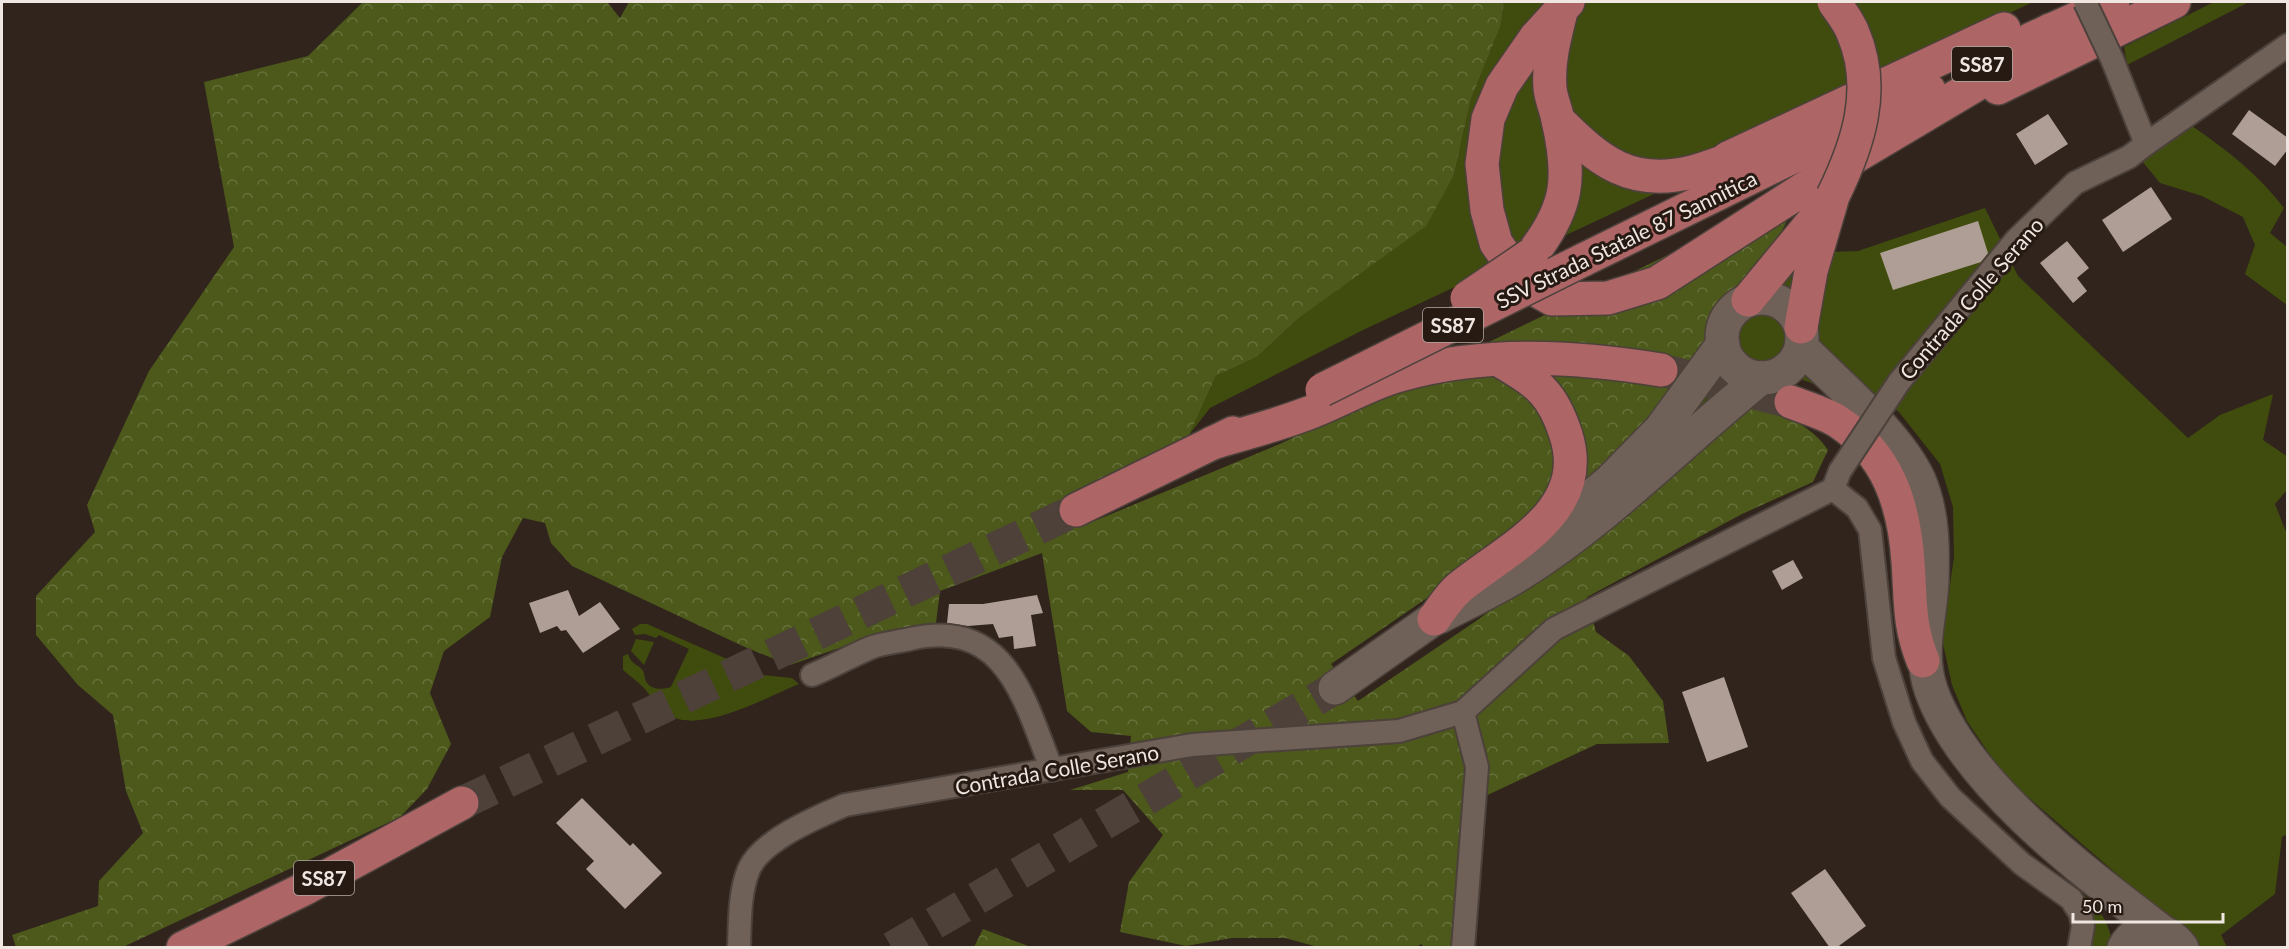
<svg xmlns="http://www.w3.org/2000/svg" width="2289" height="949" viewBox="0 0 2289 949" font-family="Lato,sans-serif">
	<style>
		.green { fill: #404c0e }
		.forest { fill: url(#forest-crowns) }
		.building { fill: #ae9e95 }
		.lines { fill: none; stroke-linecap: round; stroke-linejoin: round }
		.secondary-tunnel { stroke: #4d413a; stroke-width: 33; stroke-dasharray: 33 16; stroke-linecap: butt }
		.primary-tunnel { stroke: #4d413a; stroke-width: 33; stroke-dasharray: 33 16; stroke-linecap: butt }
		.minor-casing { stroke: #4c413b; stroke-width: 26 }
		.secondary-casing { stroke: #4c413b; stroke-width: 36 }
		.primary-casing { stroke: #4c413b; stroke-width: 36 }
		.minor { stroke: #6f6158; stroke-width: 22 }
		.secondary { stroke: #6f6158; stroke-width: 33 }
		.primary { stroke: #ad6566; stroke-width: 33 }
		.minor-bridge-casing { stroke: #4c413b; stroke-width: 26; stroke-linecap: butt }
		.primary-bridge-casing { stroke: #4c413b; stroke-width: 36; stroke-linecap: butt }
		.minor-bridge { stroke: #6f6158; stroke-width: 22 }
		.primary-bridge { stroke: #ad6566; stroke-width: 33 }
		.labels { text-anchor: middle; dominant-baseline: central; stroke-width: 6; stroke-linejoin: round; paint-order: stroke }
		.shield { fill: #261a13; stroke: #b3aaa4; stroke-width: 1.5 }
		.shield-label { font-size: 20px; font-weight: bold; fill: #f0e7e2 }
		.street-label { font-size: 21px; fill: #f0e7e2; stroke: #261a13 }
	</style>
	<defs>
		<pattern id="forest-crowns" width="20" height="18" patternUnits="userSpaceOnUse" patternTransform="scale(1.5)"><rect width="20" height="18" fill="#4c591a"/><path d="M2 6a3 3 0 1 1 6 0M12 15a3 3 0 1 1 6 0" fill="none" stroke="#66713b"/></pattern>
	</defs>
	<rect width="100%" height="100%" fill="#30241c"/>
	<g class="green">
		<path d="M1504 2H2033L1734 142 1658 192 1365 329 1210 408 1189 435 1216 376 1257 357 1299 318 1388 253 1454 175 1471 99 1501 25Z"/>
		<path d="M2214 2H2249L2127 65 2124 47Z"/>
		<path d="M2192 126C2227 150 2258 174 2284 208L2270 233 2287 247V305L2245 274 2255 245 2243 217 2202 196 2160 183 2142 161 2181 130Z"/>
		<path d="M1985 208 2018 276 2188 438 2220 415 2273 394 2263 440 2288 457 2287 490 2275 504 2288 537 2287 834 2282 837 2275 894 2221 935 2227 947H2201L2005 777 1967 721 1952 685 1942 639 1954 557 1953 507 1940 464 1899 412 1830 362 1816 340V314L1830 252 1858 251Z"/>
		<path d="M1818 224 1798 306 1777 292 1765 291Z"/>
		<circle cx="1762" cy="339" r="29"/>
		<path d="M1721 360 1739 378 1659 445Z"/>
		<path d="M1800 366 1842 394 1789 375Z"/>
		<path d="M640 624H647L734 662 751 674 792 678 799 684C767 697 700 735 669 715 658 709 652 697 644 688 638 682 630 676 623 670V656L628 654C632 666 639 664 643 671 645 674 644 678 646 681 650 690 662 690 671 687L689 649 659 635 656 638 645 634 635 635 632 629Z"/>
		<path d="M636 639 654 642 644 665 631 651Z"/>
		<path d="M2084 895C2101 910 2110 924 2113 947H2091L2092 914Z"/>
	</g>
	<g class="forest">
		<path d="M363 2H607L620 18 629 2H1504L1501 25 1471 99 1454 175 1426 226 1299 318 1257 357 1216 376 1189 435 1074 491 1063 504 1080 527 1282 443 1764 208 1790 215C1780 234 1770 255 1757 273 1736 299 1702 302 1705 346L1612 471 1331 664 1358 701 1479 619 1750 405C1780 414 1809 422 1828 450L1813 482 1742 514 1587 597 1596 632 1629 656 1663 701 1669 743 1597 744 1464 806 1452 947H1424L1421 944 1415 948 1318 947 1285 938H1232L1186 946 1120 932 1129 882 1163 835 1123 790H1070L1128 772 1131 736 1091 732 1067 711 1042 553 940 591 936 623 894 629 790 665 747 648 572 566 551 543 545 523 523 518 502 557 490 617 444 651 430 693 451 744 427 789 400 817 123 947H16L12 935 98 906 99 881 143 833 126 791 113 715 78 685 36 635V596L95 532 87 505 149 371 234 247 204 82 308 56Z"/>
		<path d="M983 929 1031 947H974Z"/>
	</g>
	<g class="building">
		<path d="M2249 110 2288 138V149L2275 166 2232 134Z"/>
		<path d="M2048 114 2068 144 2035 165 2016 134Z"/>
		<path d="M2151 187 2172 219 2123 252 2102 220Z"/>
		<path d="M1978 221 1988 253 1981 262 1893 290 1880 253Z"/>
		<path d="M2067 241 2089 268 2077 278 2087 291 2073 303 2040 263Z"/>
		<path d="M1793 560 1803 578 1782 590 1772 571Z"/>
		<path d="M568 590 579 616 600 602 620 629 583 653 566 630 561 631 557 626 540 633 529 603Z"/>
		<path d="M1037 595 1043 613 1031 615 1036 646 1014 649 1013 636 999 638 993 624 968 626 947 623 949 604H983Z"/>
		<path d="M1724 677 1748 747 1707 762 1682 692Z"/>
		<path d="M582 798 630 846 633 843 662 873 625 909 586 869 594 861 556 823Z"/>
		<path d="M1825 869 1866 926 1836 948H1830L1791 893Z"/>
	</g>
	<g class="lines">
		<g class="secondary-tunnel">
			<path d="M462 803 1076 510"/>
			<path d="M892 948 1335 688"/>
		</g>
		<path class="primary-tunnel" d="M1661 370 1791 402"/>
		<g class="minor-casing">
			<g id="minor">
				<path d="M2146 144 2288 45"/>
				<path d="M1899 382 2016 240 2075 183 2129 157 2146 144 2112 59"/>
				<path d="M1833 489 1857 508 1870 530 1884 658 1904 722 1922 761 1950 797 2022 864 2071 899 2080 913 2083 926 2079 948"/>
				<path d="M812 675C832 667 851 656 870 648 882 643 898 642 910 639 1006 617 1024 699 1052 770"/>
				<path d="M739 948C740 922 739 893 749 869 762 840 817 817 845 805L1192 745 1399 731 1463 712 1554 629 1833 489 1840 471"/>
				<path d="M1463 948 1477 767 1463 712"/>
			</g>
		</g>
		<g class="secondary-casing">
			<g id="secondary">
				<circle cx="1762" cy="338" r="40"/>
				<path d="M1802 348C1838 384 1898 434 1919 480 1933 512 1933 548 1932 582 1930 622 1918 651 1931 690 1964 783 2084 872 2160 930"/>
				<path d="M1535 543 1609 482 1661 429 1723 344"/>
				<path d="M1439 617C1466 603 1494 590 1520 574 1608 519 1680 443 1761 378"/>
				<path d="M1335 688 1456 603"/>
				<path d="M2124 948C2138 921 2167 927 2182 948"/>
			</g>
		</g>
		<g class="primary-casing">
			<g id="primary">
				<path d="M1568 2 1536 37 1502 86 1488 119 1482 164 1487 210 1496 243 1525 284 1552 299 1608 298 1657 283 1841 165 1989 77 2050 30"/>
				<path d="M2031 39 2113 2"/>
				<path d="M1998 88 2174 2"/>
				<path d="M1558 120C1600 162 1631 187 1692 172 1712 167 1730 158 1750 154"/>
				<path d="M1728 158 2004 29"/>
				<path d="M1532 254C1569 207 1571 177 1558 120 1556 109 1551 99 1550 88 1548 63 1554 40 1560 16"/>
				<path d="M1583 260 1929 90"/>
				<path d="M1748 300 1823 209"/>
				<path d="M1801 327 1811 271 1833 196"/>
				<path d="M1791 402C1806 408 1824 413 1837 421 1888 454 1904 504 1908 562 1911 601 1908 623 1923 661"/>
				<path d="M1212 443C1242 434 1274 426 1303 415 1336 404 1366 384 1400 375 1484 351 1575 356 1661 370"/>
				<path d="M1076 510 1233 433"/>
				<path d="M1434 619C1442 608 1450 595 1460 587 1509 547 1590 512 1566 435 1552 391 1537 383 1499 360"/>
				<path d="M183 948 304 889 462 803"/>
			</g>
		</g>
		<use href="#minor" class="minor"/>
		<use href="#secondary" class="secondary"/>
		<use href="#primary" class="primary"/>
		<g class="minor-bridge-casing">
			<g id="minor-bridge">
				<path d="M2085 2 2112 59"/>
				<path d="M1840 471 1899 382"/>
			</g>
		</g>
		<g class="primary-bridge-casing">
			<g id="primary-bridge">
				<path d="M1833 196C1858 145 1877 89 1853 33 1849 22 1840 11 1834 2"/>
				<path d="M1467 298 1532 254"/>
				<path d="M1322 390 1583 260"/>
			</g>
		</g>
		<use href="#minor-bridge" class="minor-bridge"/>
		<use href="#primary-bridge" class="primary-bridge"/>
	</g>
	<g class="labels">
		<g class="shield">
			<rect x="1952" y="47" width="60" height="34" rx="4.5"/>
			<rect x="1423" y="308" width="60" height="34" rx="4.5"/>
			<rect x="294" y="861" width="60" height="34" rx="4.5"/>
		</g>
		<g class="shield-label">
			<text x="1982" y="64">SS87</text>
			<text x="1453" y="325">SS87</text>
			<text x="324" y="878">SS87</text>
		</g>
		<g class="street-label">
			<text transform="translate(1626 239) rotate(-26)">SSV Strada Statale 87 Sannitica</text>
			<text transform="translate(1971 298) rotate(-49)">Contrada Colle Serano</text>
			<text transform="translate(1057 769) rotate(-10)">Contrada Colle Serano</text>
		</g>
	</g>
	<rect width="2289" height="949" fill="none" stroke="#f0e7e2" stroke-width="6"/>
	<path d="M2073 913v9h150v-9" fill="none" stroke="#f0e7e2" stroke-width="3"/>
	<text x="2082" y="913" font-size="18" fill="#f0e7e2" stroke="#261a13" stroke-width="4.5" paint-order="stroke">50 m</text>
</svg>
